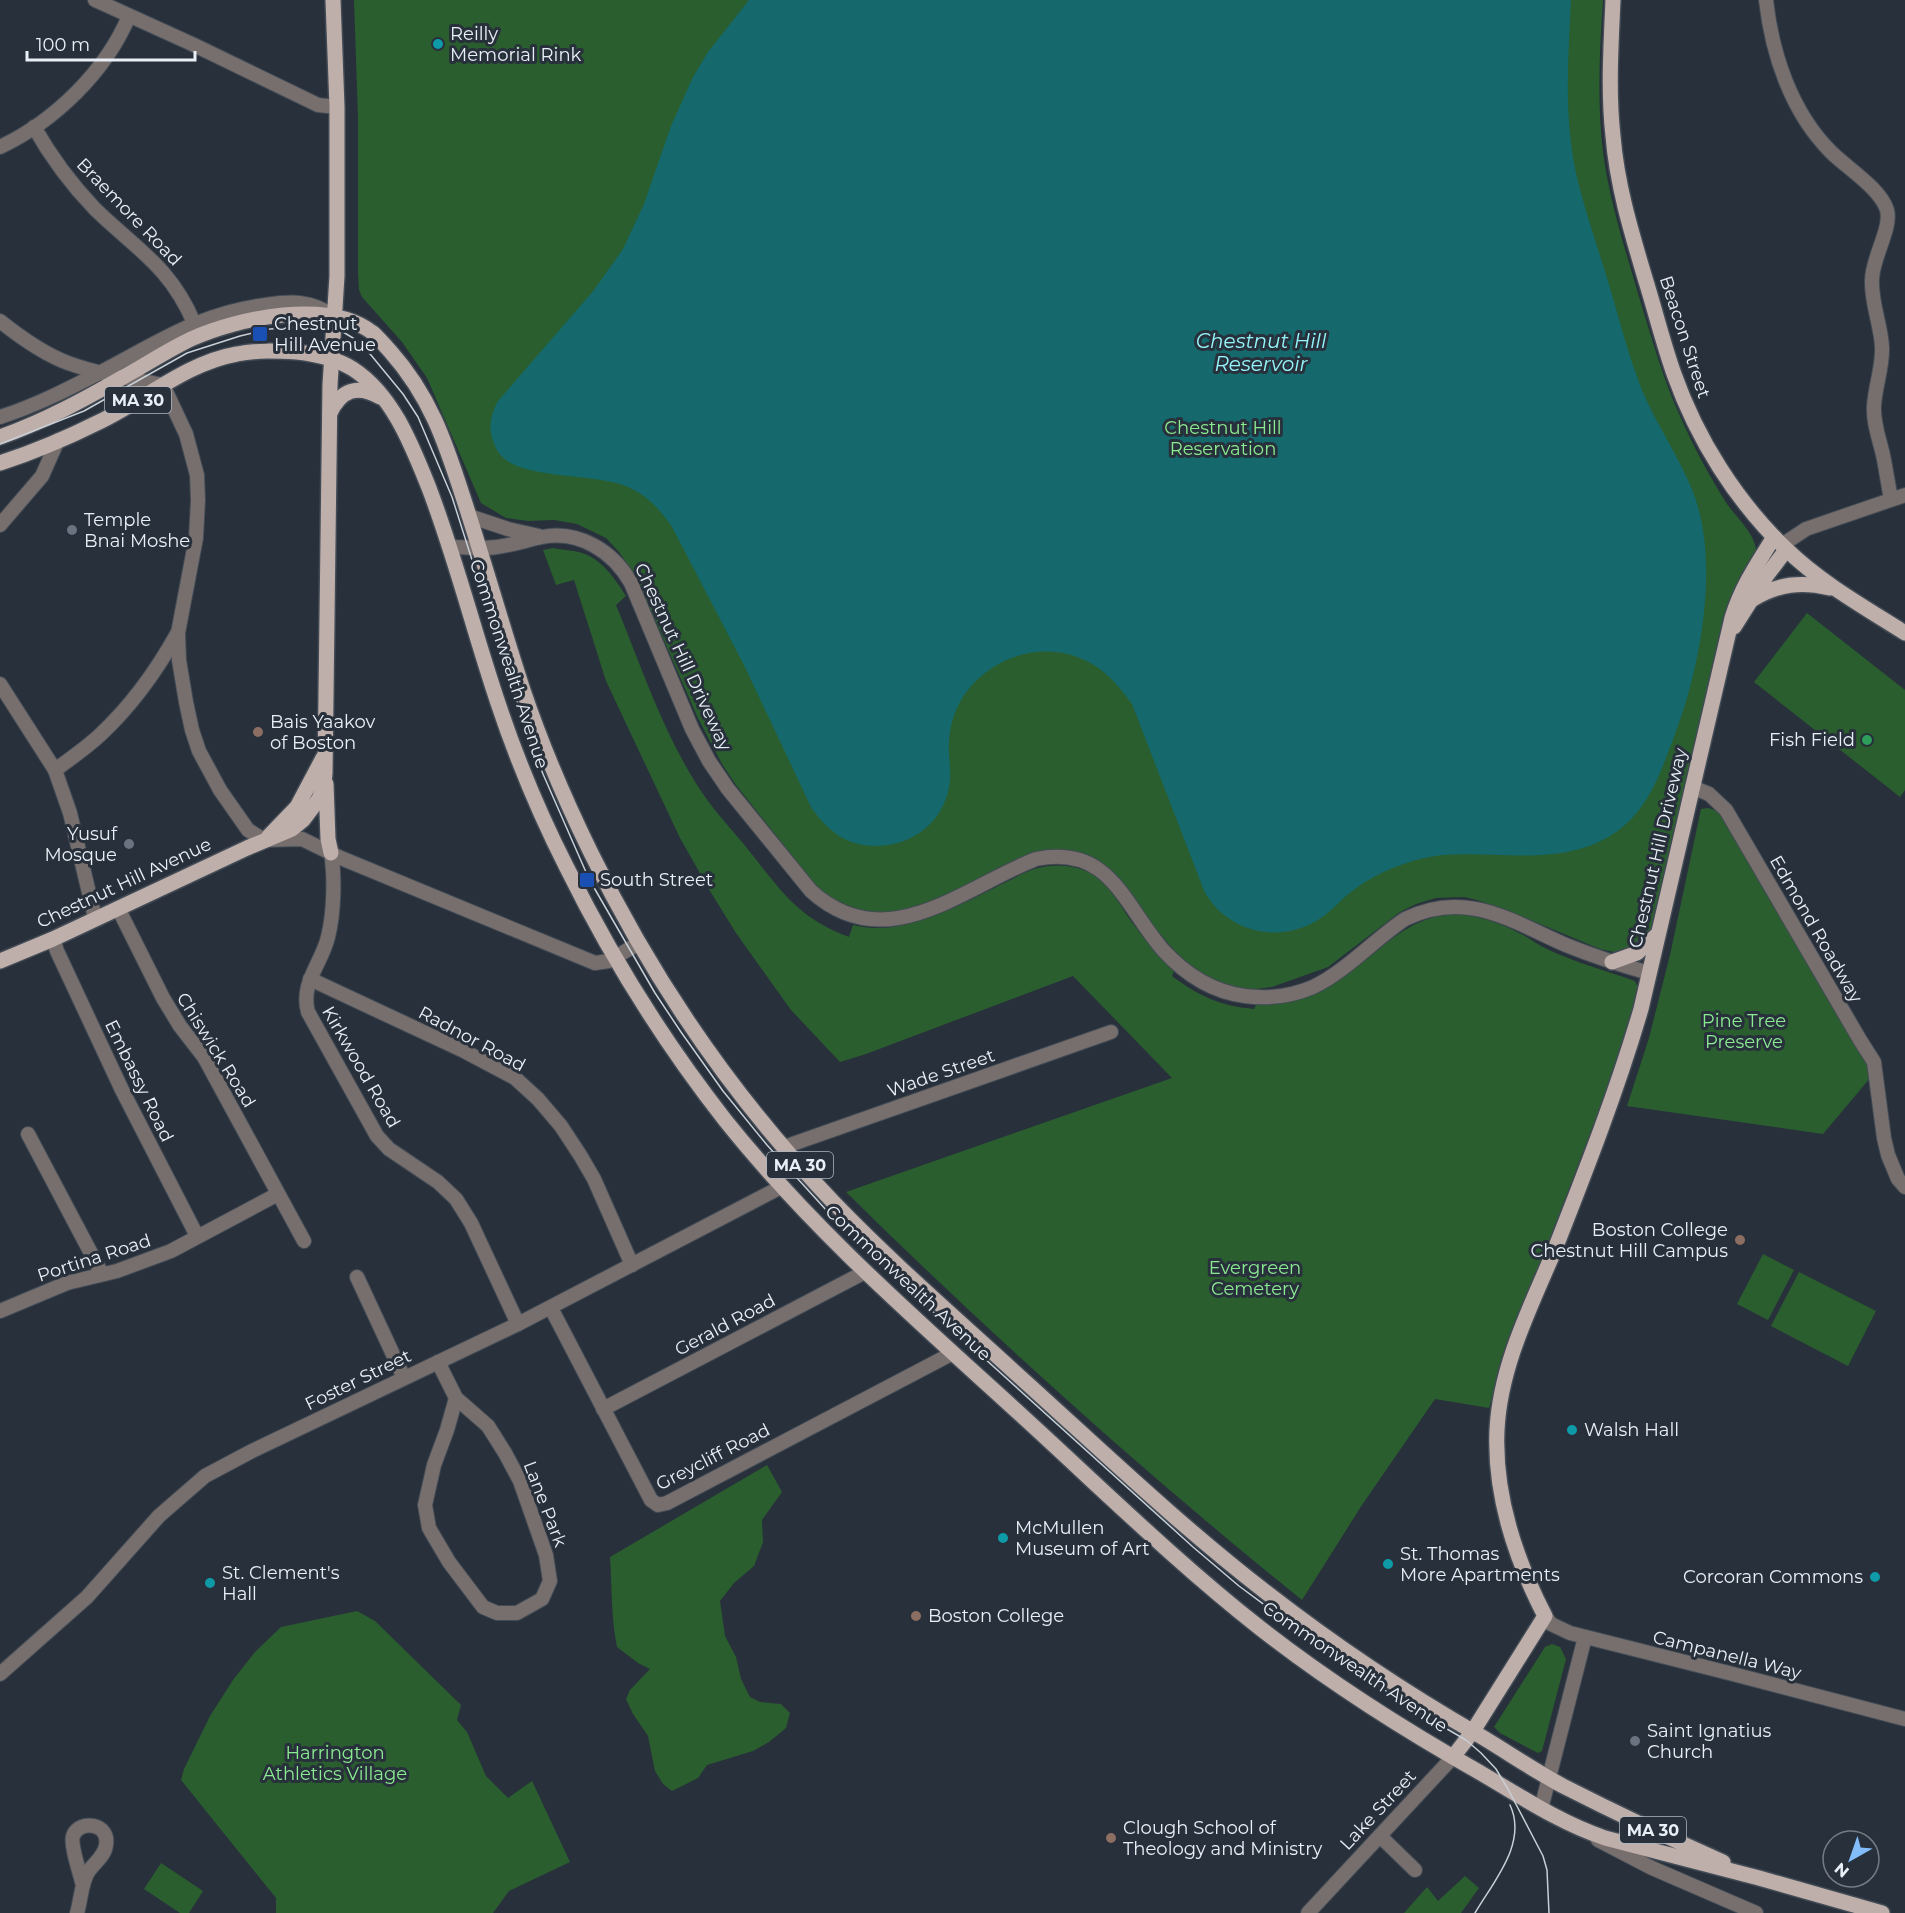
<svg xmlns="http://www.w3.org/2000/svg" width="1905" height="1913" viewBox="0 0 1905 1913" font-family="Montserrat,sans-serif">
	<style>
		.green { fill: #2b5e2f }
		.water { fill: #15686c }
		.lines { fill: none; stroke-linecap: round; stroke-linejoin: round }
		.minor-casing { stroke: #424b55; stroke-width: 16 }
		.major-casing { stroke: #424b55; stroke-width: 18 }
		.minor { stroke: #776f6d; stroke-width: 14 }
		.major { stroke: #bfafaa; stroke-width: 15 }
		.tram { stroke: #c8cfd6; stroke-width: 1.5 }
		.culture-dot { fill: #0f9aa8; stroke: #27303b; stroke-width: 2 }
		.transit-dot { fill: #1a4fb4; stroke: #27303b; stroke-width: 2 }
		.worship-dot { fill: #6b7280; stroke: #27303b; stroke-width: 2 }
		.education-dot { fill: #8d6e63; stroke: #27303b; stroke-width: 2 }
		.leisure-dot { fill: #2e9e5b; stroke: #27303b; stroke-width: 2 }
		.labels { text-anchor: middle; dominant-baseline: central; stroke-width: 6; stroke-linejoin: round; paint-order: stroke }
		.shield { fill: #27303b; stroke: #afb6be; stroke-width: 1.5 }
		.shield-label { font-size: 16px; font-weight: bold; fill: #e9eff6 }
		.poi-label { font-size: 18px; fill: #e9eff6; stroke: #27303b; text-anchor: start }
		.street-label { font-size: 18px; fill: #e9eff6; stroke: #27303b }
		.park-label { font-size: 18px; fill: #8beb91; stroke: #27303b }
		.water-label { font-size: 20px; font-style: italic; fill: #94f6fa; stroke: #27303b }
	</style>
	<rect width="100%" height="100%" fill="#27303b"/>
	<g class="green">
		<path d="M354 0H1603C1599 59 1596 119 1607 177 1615 219 1628 259 1640 300 1652 339 1663 379 1680 416 1693 446 1710 477 1727 504 1737 518 1754 533 1756 549L1727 609 1651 930 1637 946 1623 954 1600 949 1507 910 1477 900 1464 897 1436 898 1416 904 1400 912 1328 967 1272 987 1248 990 1216 983 1196 971 1176 952 1150 923 1135 898 1118 877 1105 865 1088 856 1073 853 990 874 909 911 868 913 834 900 818 888 736 785 722 764 697 716 637 578 619 552 606 538 577 524 554 520 528 521 506 518 481 503 427 378 402 342 362 297 359 290 358 273V118Z"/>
		<path d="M553 548C563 550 573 550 582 553 602 559 616 580 626 596L616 605C640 663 661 727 694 780 709 806 732 829 750 852 783 893 798 918 849 937L853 925C901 938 958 906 1000 885 1012 880 1025 871 1038 868 1055 863 1080 865 1095 876 1113 888 1122 910 1135 926 1147 943 1160 957 1174 971L1172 976C1199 996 1220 1006 1254 1009L1256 1005C1289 1005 1319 993 1346 975 1385 948 1412 910 1465 915 1483 917 1505 925 1521 934 1529 938 1536 944 1545 948 1573 962 1605 970 1635 981L1638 988 1633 1011 1611 1079 1500 1369 1489 1408 1435 1399 1362 1505 1302 1600C1143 1472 991 1335 846 1192L1172 1078 1073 976 866 1054 840 1062 791 1010 736 933 710 891 680 838 606 681 574 580 556 585 543 550Z"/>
		<path d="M1807 613 1905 690V790L1900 797 1754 682Z"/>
		<path d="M1708 808 1715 810 1722 816 1867 1060 1871 1077 1823 1134 1627 1106 1649 1038 1670 955 1701 809Z"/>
		<path d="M1763 1254 1794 1270 1768 1320 1737 1304Z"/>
		<path d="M1799 1272 1876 1311 1848 1366 1771 1326Z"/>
		<path d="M767 1465 782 1492 762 1520 763 1542 754 1566 734 1583 720 1601 725 1636 736 1657 741 1679 750 1697 760 1702 781 1704 790 1713 786 1728 769 1742 753 1751 707 1765 698 1778 672 1791 663 1784 655 1771 648 1736 633 1714 626 1699 630 1690 650 1669 638 1663 617 1647C611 1617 612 1587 610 1557Z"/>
		<path d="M357 1611 375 1621 461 1705 457 1720 467 1732 486 1776 508 1798 532 1781 570 1862 509 1891 493 1913H276V1898L181 1780 184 1769 210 1716 233 1680 255 1652 281 1627Z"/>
		<path d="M1552 1644 1560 1647 1566 1659 1542 1751 1538 1753 1500 1733 1494 1727 1545 1647Z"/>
		<path d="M161 1863 203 1891 189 1913H180L144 1889Z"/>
		<path d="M1465 1876 1479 1888 1461 1913H1404L1427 1887 1438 1901Z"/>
	</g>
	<path class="water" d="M749 0H1571C1568 65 1563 122 1579 186 1588 220 1600 254 1610 288 1620 322 1629 357 1642 390 1657 426 1679 456 1693 492 1720 561 1701 666 1675 734 1661 771 1649 811 1613 834 1563 867 1500 851 1443 855 1423 857 1404 863 1386 871 1372 877 1358 886 1346 896 1338 903 1330 912 1321 918 1293 937 1255 938 1227 917 1218 911 1211 902 1205 893L1132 704C1121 689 1110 675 1094 665 1047 636 986 656 960 702 951 718 948 737 949 755 950 766 951 776 949 787 943 822 913 845 878 846 848 847 827 831 811 807L744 665 672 527C660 509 645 493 623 485 592 474 529 478 506 460 499 455 496 449 493 441 488 427 491 414 498 401L594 290 623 249 644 204 671 126 693 77 708 52Z"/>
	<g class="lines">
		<g class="minor-casing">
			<g id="minor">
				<path d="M95 0 192 44 318 105 337 107"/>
				<path d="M1766 0C1772 54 1791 112 1831 152 1847 168 1880 188 1887 210 1892 228 1872 258 1872 280 1871 303 1881 325 1882 347 1883 367 1875 386 1874 406 1873 422 1879 438 1883 455 1886 469 1888 484 1891 499"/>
				<path d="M34 127C51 157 71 184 95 209 136 249 170 266 194 323"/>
				<path d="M0 147C55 121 106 71 129 16"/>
				<path d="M0 321C20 337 44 354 68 363 98 374 132 379 163 385L186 434 197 475 198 500 196 538 178 633 179 660 186 702 192 730 199 751 220 790 248 830 264 840 302 839 341 858 595 963 609 961 639 943"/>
				<path d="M0 417C35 406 68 389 101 372 157 343 200 313 265 305 291 301 312 300 335 317"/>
				<path d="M469 516 508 529 539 536"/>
				<path d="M0 525 42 476 58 440"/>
				<path d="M1782 545 1806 529 1905 495"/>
				<path d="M450 547C465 547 482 549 497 547 513 545 527 540 542 537 579 530 613 551 631 583L692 729 709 761 728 789 811 891C886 959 962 888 1036 859 1110 844 1124 905 1163 950 1185 974 1213 992 1245 996 1268 999 1292 996 1313 987 1345 972 1375 939 1405 919 1466 889 1511 921 1566 945 1593 956 1621 965 1649 973"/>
				<path d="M0 684 55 770 70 813 95 918"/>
				<path d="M55 770C70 759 86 748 100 735 130 707 157 670 177 634"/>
				<path d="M1692 787 1709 794 1726 810 1860 1040 1874 1062 1884 1138 1888 1155 1898 1179 1905 1187"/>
				<path d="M331 853C335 877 334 913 328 937 322 963 300 983 308 1012L377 1136 389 1149 438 1182 456 1199 471 1223 518 1324"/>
				<path d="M118 908 163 998 180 1026 204 1057 304 1241"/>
				<path d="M53 939 57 951 122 1090 197 1236"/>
				<path d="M310 979 464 1051 515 1078 538 1099 561 1126 580 1155 594 1179 632 1265"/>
				<path d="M28 1134 102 1274"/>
				<path d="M784 1147 1111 1032"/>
				<path d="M357 1277 404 1378"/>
				<path d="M551 1308 651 1500 658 1505 667 1503 953 1353"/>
				<path d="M0 1311 67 1283 117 1271 171 1251 278 1194"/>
				<path d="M438 1362 456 1398 488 1426 505 1453 520 1481 546 1555 550 1581 542 1599 517 1613H497L483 1607 449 1562 429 1528 425 1505 434 1465 447 1430 456 1398"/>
				<path d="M603 1409 865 1272"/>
				<path d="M1545 1616 1551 1624 1570 1633 1729 1673 1905 1719"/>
				<path d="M0 1674 87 1597 159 1516 205 1476 252 1451 518 1324 781 1187"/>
				<path d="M1541 1809 1585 1637"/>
				<path d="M1380 1836 1415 1870"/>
				<path d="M1598 1840 1652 1868 1756 1913"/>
				<path d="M77 1913C81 1900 81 1884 88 1872 94 1863 105 1856 106 1845 110 1823 79 1819 73 1836 70 1845 81 1876 83 1886"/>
				<path d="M1308 1913 1453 1757"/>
			</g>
		</g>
		<g class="major-casing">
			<g id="major">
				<path d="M1613 0C1611 46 1608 91 1613 136 1617 185 1631 231 1645 278 1655 310 1663 343 1674 374 1697 439 1736 501 1786 549 1821 583 1864 607 1905 633"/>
				<path d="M330 413C341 390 357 384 380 397"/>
				<path d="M0 437C43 422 85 399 125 376 147 364 168 350 191 339 238 318 329 298 373 333 375 334 389 350 390 351 430 396 445 441 463 497 484 561 502 626 523 690 542 746 565 800 591 853 654 982 736 1101 835 1204 894 1265 958 1320 1020 1377 1101 1450 1180 1526 1267 1593 1334 1645 1404 1692 1477 1734 1506 1751 1533 1770 1563 1786 1616 1813 1669 1838 1723 1862"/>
				<path d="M0 463C34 452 67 438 99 422 145 400 186 363 237 354 257 350 277 351 297 352 315 354 337 359 353 369 393 395 412 446 429 488 456 559 474 632 498 703 517 760 540 815 567 868 611 957 664 1042 725 1120 812 1229 917 1320 1020 1414 1099 1486 1176 1562 1260 1628 1329 1682 1403 1729 1479 1772 1520 1796 1560 1823 1605 1838L1759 1878 1882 1913"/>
				<path d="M1753 599C1778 584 1801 581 1830 588"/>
				<path d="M1734 627 1767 575 1786 550"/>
				<path d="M326 784 328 839 331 853"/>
				<path d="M269 836 297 807 323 758"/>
				<path d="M0 961 53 939 247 848 292 829 303 820 319 799 324 784 325 773 330 385 337 276V107L333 0"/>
				<path d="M1612 962 1637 953 1658 934"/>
				<path d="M1453 1757 1473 1731 1545 1616C1516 1560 1494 1494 1497 1430 1500 1366 1531 1306 1555 1249 1586 1170 1617 1091 1641 1009L1732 618C1741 588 1757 564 1774 537"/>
			</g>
		</g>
		<use href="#minor" class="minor"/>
		<use href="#major" class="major"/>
		<g class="tram">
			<path d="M0 444 84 411 187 353 240 336 270 329 316 326 343 332 358 341 366 349 403 394 418 417 452 497 523 720 543 774 589 879 655 993 681 1032 723 1091 767 1145 827 1211 921 1301 1193 1547 1239 1586 1332 1655 1416 1711 1466 1740 1481 1753 1496 1769 1508 1789 1543 1856 1547 1870 1549 1913"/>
			<path d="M1475 1913C1493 1882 1528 1843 1510 1805"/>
		</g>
	</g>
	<g class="culture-dot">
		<circle cx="438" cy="44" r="6"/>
		<circle cx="1572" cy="1430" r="6"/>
		<circle cx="1003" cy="1538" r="6"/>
		<circle cx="1388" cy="1564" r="6"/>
		<circle cx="1875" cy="1577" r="6"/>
		<circle cx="210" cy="1583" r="6"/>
	</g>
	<g class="transit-dot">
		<rect x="252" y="326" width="16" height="16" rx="3"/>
		<rect x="579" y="872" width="16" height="16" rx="3"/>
	</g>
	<g class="worship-dot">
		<circle cx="72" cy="530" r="6"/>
		<circle cx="129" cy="844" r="6"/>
		<circle cx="1635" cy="1741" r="6"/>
	</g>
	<g class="education-dot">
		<circle cx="258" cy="732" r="6"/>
		<circle cx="1740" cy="1240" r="6"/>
		<circle cx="916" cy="1616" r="6"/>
		<circle cx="1111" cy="1838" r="6"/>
	</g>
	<circle class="leisure-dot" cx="1867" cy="740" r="6"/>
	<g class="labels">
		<g class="shield">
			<rect x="105" y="387" width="66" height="26" rx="4.5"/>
			<rect x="767" y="1152" width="66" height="26" rx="4.5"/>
			<rect x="1620" y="1817" width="66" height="26" rx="4.5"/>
		</g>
		<g class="shield-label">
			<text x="138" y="400">MA 30</text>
			<text x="800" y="1165">MA 30</text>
			<text x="1653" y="1830">MA 30</text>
		</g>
		<g class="poi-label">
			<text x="450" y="34">Reilly<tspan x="450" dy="21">Memorial Rink</tspan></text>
			<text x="274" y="324">Chestnut<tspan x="274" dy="21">Hill Avenue</tspan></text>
			<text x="84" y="520">Temple<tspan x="84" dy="21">Bnai Moshe</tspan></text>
			<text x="270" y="722">Bais Yaakov<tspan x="270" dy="21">of Boston</tspan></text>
			<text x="1855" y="740" text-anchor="end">Fish Field</text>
			<text x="117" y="834" text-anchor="end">Yusuf<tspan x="117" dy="21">Mosque</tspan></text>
			<text x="600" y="880">South Street</text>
			<text x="1728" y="1230" text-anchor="end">Boston College<tspan x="1728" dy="21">Chestnut Hill Campus</tspan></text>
			<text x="1584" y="1430">Walsh Hall</text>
			<text x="1015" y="1528">McMullen<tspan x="1015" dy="21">Museum of Art</tspan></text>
			<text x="1400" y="1554">St. Thomas<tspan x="1400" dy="21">More Apartments</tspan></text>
			<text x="222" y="1573">St. Clement's<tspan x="222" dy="21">Hall</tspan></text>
			<text x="1863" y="1577" text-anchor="end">Corcoran Commons</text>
			<text x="928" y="1616">Boston College</text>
			<text x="1647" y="1731">Saint Ignatius<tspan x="1647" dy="21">Church</tspan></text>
			<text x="1123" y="1828">Clough School of<tspan x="1123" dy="21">Theology and Ministry</tspan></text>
		</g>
		<g class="street-label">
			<text transform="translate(129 212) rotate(46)">Braemore Road</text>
			<text transform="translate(1685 337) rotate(72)">Beacon Street</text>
			<text transform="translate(683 657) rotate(65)">Chestnut Hill Driveway</text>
			<text transform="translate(509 664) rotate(72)">Commonwealth Avenue</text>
			<text transform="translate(1658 848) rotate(-77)">Chestnut Hill Driveway</text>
			<text transform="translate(124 883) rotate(-25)">Chestnut Hill Avenue</text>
			<text transform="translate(1816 929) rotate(60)">Edmond Roadway</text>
			<text transform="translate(472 1039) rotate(28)">Radnor Road</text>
			<text transform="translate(216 1050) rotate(58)">Chiswick Road</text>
			<text transform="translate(361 1067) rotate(60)">Kirkwood Road</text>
			<text transform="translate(941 1073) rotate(-19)">Wade Street</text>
			<text transform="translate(139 1081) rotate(64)">Embassy Road</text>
			<text transform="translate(94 1258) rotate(-18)">Portina Road</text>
			<text transform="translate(908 1283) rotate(43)">Commonwealth Avenue</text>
			<text transform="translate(725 1325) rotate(-28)">Gerald Road</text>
			<text transform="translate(358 1380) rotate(-26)">Foster Street</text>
			<text transform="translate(713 1457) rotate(-27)">Greycliff Road</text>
			<text transform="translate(545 1504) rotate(69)">Lane Park</text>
			<text transform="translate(1727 1655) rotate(14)">Campanella Way</text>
			<text transform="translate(1355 1667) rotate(34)">Commonwealth Avenue</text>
			<text transform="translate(1378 1810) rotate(-47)">Lake Street</text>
		</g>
		<g class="park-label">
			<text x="1223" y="428">Chestnut Hill<tspan x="1223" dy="21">Reservation</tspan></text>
			<text x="1744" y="1021">Pine Tree<tspan x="1744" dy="21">Preserve</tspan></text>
			<text x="1255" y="1268">Evergreen<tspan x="1255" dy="21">Cemetery</tspan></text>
			<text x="335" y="1753">Harrington<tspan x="335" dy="21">Athletics Village</tspan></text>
		</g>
		<g class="water-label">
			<text x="1261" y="341">Chestnut Hill<tspan x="1261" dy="23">Reservoir</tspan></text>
		</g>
	</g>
	<g transform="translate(1851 1859) rotate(220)"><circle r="28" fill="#27303b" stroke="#757c86" stroke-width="1.5"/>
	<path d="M0-4.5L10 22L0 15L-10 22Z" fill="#82bcfa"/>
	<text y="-9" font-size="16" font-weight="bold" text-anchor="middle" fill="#e9eff6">N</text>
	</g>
	<path d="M27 51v9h168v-9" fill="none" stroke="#e9eff6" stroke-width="3"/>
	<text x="36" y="51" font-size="18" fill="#e9eff6" stroke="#27303b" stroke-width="4.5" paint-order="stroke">100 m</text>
</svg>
